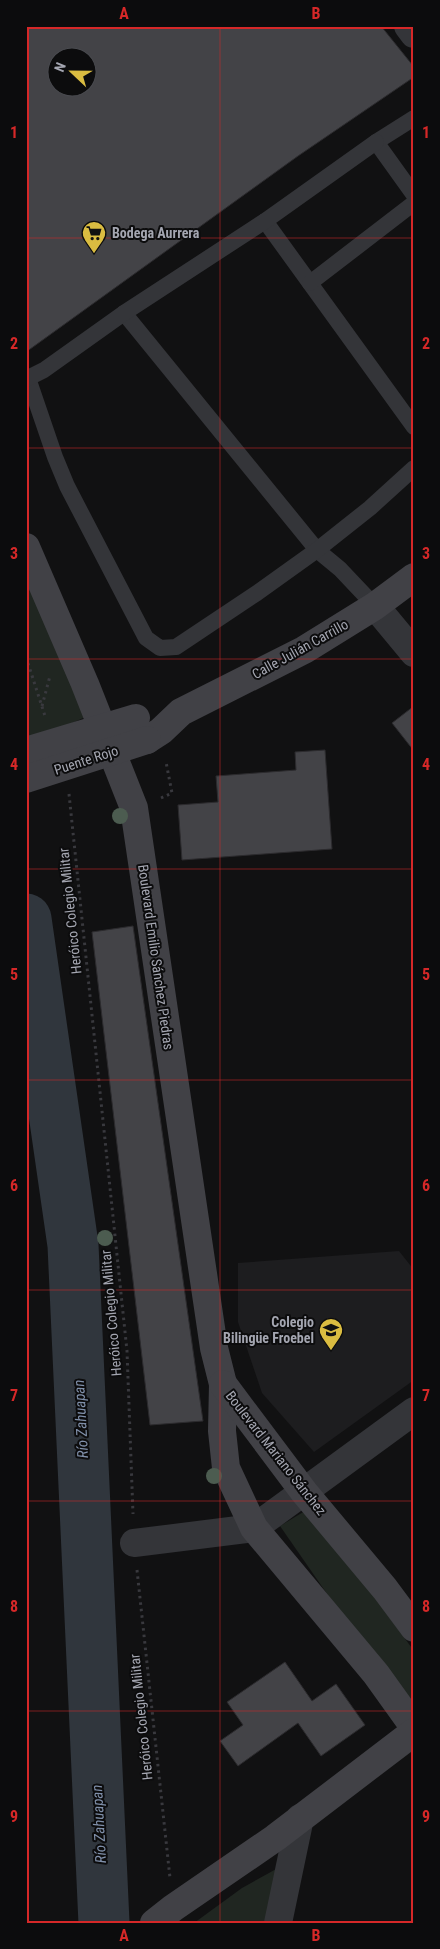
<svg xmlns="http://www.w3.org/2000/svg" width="440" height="1949" viewBox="0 0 440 1949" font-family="'Roboto Condensed',sans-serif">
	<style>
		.built { fill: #1d1d1f }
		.green { fill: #202621 }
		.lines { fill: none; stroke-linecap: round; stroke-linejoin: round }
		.river { stroke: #30363d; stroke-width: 51 }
		.building { fill: #434347; stroke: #2c2b2e; fill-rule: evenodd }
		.path { stroke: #39393e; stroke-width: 3; stroke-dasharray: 2.5 4; stroke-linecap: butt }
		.lane { stroke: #343539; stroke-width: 16 }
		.street { stroke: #343539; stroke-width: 28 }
		.secondary { stroke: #414146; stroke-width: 28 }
		.secondary-bridge { stroke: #414146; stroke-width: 28 }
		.tree { fill: #4c5c50 }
		.grid { fill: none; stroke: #d62828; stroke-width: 1; stroke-opacity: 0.55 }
		.labels { text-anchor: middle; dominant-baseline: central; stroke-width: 4; stroke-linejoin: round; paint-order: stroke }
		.poi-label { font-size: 14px; font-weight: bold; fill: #a4a6b1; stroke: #0c0c0d; text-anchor: start }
		.street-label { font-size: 14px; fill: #a4a6b1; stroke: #0c0c0d }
		.water-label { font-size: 15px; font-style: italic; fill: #7f8fa9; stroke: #0c0c0d }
		.neatline { fill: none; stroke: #d62828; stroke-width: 2 }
		.grid-label { font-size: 16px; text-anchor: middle; font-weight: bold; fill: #d62828 }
	</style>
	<rect width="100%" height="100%" fill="#111112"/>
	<path class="built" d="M399 1251 414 1270V1380L314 1452 262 1393 238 1322V1263Z"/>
	<g class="green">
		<path d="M26 569 92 714 26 744Z"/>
		<path d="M310 1508 414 1651V1705L407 1709 280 1526Z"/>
		<path d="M278 1868 267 1923H194L242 1888Z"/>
	</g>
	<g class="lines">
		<path class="river" d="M26 919 73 1245 104 1923"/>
	</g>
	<g class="building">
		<path d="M26 26H381L414 67V77L298 156 26 352ZM58 58H88V88H58Z"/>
		<path d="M414 706V751L392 723Z"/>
		<path d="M325 750 332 849 182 860 178 805 218 802 216 776 296 770 295 752Z"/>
		<path d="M133 926 203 1421 150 1425 92 932Z"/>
		<path d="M285 1662 312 1701 336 1684 365 1725 321 1756 298 1723 238 1766 220 1741 243 1725 227 1702Z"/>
	</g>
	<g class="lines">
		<g class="path">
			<path d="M26 657 45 716"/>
			<path d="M42 706 50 676"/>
			<path d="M69 794 127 1351 133 1514"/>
			<path d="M161 798 172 793 166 762"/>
			<path d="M137 1570 170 1878"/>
		</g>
		<g class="lane">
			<path d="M414 118 376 142 414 195"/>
			<path d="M265 221 414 427"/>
			<path d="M310 283 414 203"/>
			<path d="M124 313 317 550 340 569 375 606"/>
			<path d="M28 378 55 457 67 486 146 638 160 648 176 647 257 593 317 550 370 508 414 468"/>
			<path d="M26 379 44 370 124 313 265 221 376 142"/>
		</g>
		<g class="street">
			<path d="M408 26 414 34"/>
			<path d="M375 606 414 653"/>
			<path d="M134 1543 254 1528 414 1411"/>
			<path d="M278 1923 300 1818"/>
		</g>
		<g class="secondary">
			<path d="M26 547 85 684 134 808 214 1348 223 1384 222 1431 226 1468 254 1528 376 1674 414 1727"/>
			<path d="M147 740 161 731 181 712 304 650 375 606 414 577"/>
			<path d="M223 1384 304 1492 385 1589 414 1628"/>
			<path d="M154 1923 173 1908 275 1838 414 1732"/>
		</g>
		<g class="secondary-bridge">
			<path d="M26 751 136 718"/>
			<path d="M26 779 147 740"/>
		</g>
	</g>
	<g class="tree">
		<circle cx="120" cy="816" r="8"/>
		<circle cx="105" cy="1238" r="8"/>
		<circle cx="214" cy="1476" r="8"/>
	</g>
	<path class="grid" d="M220 26V1923M26 238H414M26 448H414M26 659H414M26 869H414M26 1080H414M26 1290H414M26 1501H414M26 1711H414"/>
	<defs>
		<g id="supermarket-pin" transform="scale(1.25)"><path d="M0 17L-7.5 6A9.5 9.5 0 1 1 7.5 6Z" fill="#dabc41" stroke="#0c0c0d"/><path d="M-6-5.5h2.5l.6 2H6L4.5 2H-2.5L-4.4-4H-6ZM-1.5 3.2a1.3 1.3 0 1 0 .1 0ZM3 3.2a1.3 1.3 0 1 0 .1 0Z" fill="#111"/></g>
		<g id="school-pin" transform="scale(1.25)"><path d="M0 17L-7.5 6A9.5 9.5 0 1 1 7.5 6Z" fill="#dabc41" stroke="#0c0c0d"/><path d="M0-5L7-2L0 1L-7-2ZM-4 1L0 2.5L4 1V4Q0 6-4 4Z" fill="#111"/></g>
	</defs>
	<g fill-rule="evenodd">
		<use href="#supermarket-pin" x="94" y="233"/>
		<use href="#school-pin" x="331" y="1330"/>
	</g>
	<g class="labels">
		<g class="poi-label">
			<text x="112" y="233">Bodega Aurrera</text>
			<text x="314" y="1322" text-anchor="end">Colegio<tspan x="314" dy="16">Bilingüe Froebel</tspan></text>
		</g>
		<g class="street-label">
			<text transform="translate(300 649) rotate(-29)">Calle Julián Carrillo</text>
			<text transform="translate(86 760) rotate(-18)">Puente Rojo</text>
			<text transform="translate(70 911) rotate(-96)">Heróico Colegio Militar</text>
			<text transform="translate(156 957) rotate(82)">Boulevard Emilio Sánchez Piedras</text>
			<text transform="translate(111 1313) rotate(-95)">Heróico Colegio Militar</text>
			<text transform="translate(276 1453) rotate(52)">Boulevard Mariano Sánchez</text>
			<text transform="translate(141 1717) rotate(-96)">Heróico Colegio Militar</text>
		</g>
		<g class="water-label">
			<text transform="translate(81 1419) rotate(-93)">Río Zahuapan</text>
			<text transform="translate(99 1824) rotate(-93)">Río Zahuapan</text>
		</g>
	</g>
	<rect width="440" height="1949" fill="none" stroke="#0c0c0d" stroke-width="55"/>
	<g transform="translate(72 72) rotate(292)"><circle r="24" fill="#0c0c0d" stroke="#494a4f"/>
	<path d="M0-4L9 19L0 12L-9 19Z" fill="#dabc41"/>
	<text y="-8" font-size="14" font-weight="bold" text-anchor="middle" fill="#a4a6b1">N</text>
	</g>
	<rect x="28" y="28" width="384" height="1894" class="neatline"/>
	<g class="grid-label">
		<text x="124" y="19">A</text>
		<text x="316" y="19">B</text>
		<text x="14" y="138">1</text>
		<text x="426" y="138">1</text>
		<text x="14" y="349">2</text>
		<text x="426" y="349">2</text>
		<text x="14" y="559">3</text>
		<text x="426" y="559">3</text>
		<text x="14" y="770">4</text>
		<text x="426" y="770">4</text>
		<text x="14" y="980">5</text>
		<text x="426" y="980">5</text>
		<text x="14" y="1191">6</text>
		<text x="426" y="1191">6</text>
		<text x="14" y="1401">7</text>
		<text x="426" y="1401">7</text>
		<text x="14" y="1612">8</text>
		<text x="426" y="1612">8</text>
		<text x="14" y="1822">9</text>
		<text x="426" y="1822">9</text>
		<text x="124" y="1941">A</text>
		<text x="316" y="1941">B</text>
	</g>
</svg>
